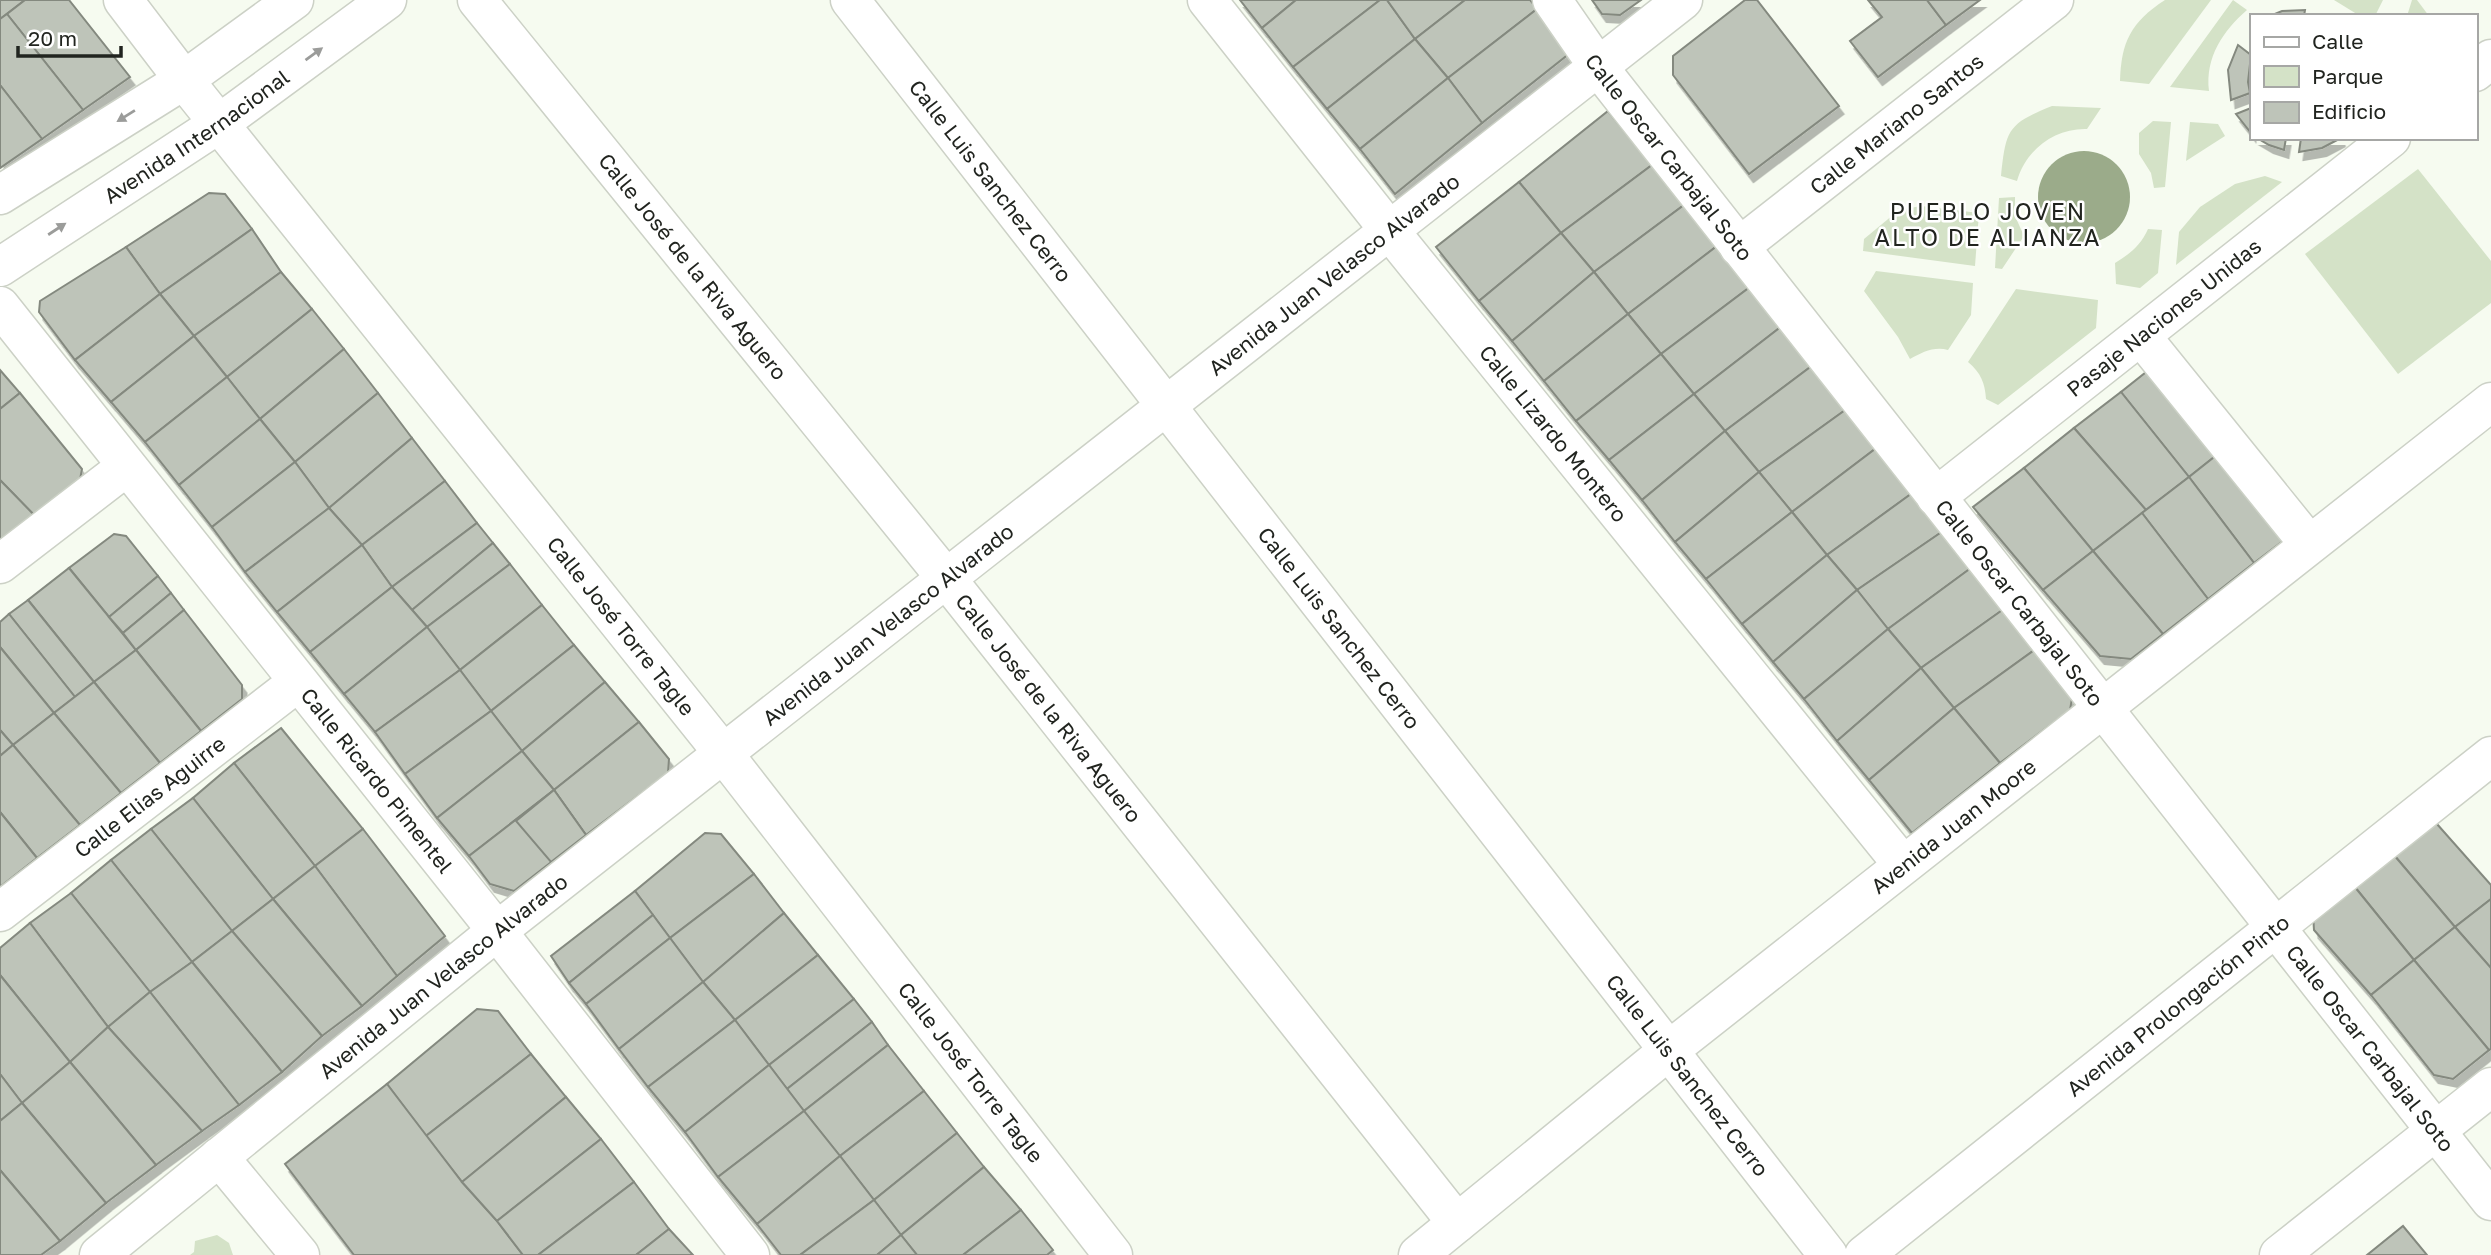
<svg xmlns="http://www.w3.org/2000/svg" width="2491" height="1255" viewBox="0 0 2491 1255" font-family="'Golos Text',sans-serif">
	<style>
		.green { fill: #d4e2c7 }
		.water { fill: #9bab8a }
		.building { fill: #bec4b9; stroke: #84897f; stroke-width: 2; filter: url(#shadow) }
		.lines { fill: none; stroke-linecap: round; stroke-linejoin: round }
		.minor-casing { stroke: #ccd1c6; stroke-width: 41 }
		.major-casing { stroke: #ccd1c6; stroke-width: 41 }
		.minor { stroke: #fff; stroke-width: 38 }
		.major { stroke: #fff; stroke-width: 38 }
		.oneway { fill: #9b9c9a }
		.labels { text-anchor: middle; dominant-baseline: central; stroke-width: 5; stroke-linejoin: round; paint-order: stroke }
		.street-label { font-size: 21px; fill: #21241f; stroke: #fff }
		.neighbourhood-label { font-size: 23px; letter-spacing: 2px; fill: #21241f; stroke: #fff }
	</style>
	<defs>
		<filter id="shadow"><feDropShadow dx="4.5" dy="8" stdDeviation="0" flood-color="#0004"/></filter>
	</defs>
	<rect width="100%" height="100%" fill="#f6fbf0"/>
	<g class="green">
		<path d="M2165 0H2211L2149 84 2120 81C2121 42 2131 22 2165 0Z"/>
		<path d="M2233 0 2247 10C2223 31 2205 57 2209 91L2170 87Z"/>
		<path d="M2334 0H2383L2375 16H2360Z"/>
		<path d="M2412 0H2417L2429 16H2407Z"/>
		<path d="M2052 106 2101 108 2087 129C2054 128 2026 150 2017 181L2001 176C2006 129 2008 124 2052 106Z"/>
		<path d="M2153 121 2171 122 2165 187 2154 188 2151 173 2139 154V133Z"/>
		<path d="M2190 122 2218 124 2225 136 2186 161Z"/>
		<path d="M2418 169 2491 261V303L2398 374 2305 254Z"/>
		<path d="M2265 176 2282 182 2176 265 2179 232 2200 207 2235 184Z"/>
		<path d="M2015 197V216L2024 236 2002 269 1995 268 1999 198Z"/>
		<path d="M1921 206 1979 213 1975 266 1863 251 1864 239 1899 210Z"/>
		<path d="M2148 229 2162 230 2158 273 2140 288 2116 284 2115 263C2130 254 2141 245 2148 229Z"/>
		<path d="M1876 271 1973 283 1971 315 1948 350C1935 346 1922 352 1910 359L1898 337 1864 291Z"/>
		<path d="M2016 289 2098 300 2096 328 1998 405 1986 399C1985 383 1981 373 1968 362Z"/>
		<path d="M217 1235 229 1243 233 1255H190L194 1252 195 1241Z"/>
	</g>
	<circle class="water" cx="2084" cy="197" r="46"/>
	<g class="building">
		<path d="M0 0H25L0 19Z"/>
		<path d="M25 0H69L130 77 83 110 7 14Z"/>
		<path d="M1240 0H1296L1262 28Z"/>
		<path d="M1296 0H1380L1293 67 1262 28Z"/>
		<path d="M1380 0H1387L1415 39 1327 109 1293 67Z"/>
		<path d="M1387 0H1465L1415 39Z"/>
		<path d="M1465 0H1530L1537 9 1448 78 1415 39Z"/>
		<path d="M1592 0H1641L1620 15 1602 14Z"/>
		<path d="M1745 0H1757L1839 106 1749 174 1673 75V56Z"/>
		<path d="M1868 0H1927L1946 25 1878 77 1850 41 1882 17Z"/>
		<path d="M1927 0H1980L1946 25Z"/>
		<path d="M1537 9 1570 53 1482 123 1448 78Z"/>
		<path d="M2305 10 2304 16H2270L2282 11Z"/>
		<path d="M7 14 83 110 42 139 0 85V19Z"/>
		<path d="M1415 39 1448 78 1360 149 1327 109Z"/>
		<path d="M2238 45 2251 55 2248 82 2250 93 2231 100 2228 70Z"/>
		<path d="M1448 78 1482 123 1395 194 1360 149Z"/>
		<path d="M0 85 42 139 0 168Z"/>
		<path d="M2251 108V133L2236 114Z"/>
		<path d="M1608 111 1652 165 1561 233 1519 182Z"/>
		<path d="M2257 138H2286L2284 150 2269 145Z"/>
		<path d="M2301 138H2341L2322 148 2299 152Z"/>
		<path d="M1652 165 1684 205 1594 272 1561 233Z"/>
		<path d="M1519 182 1561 233 1479 301 1436 247Z"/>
		<path d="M209 193 225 194 252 229 160 294 126 247Z"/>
		<path d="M1684 205 1717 246 1628 314 1594 272Z"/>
		<path d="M252 229 281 272 194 336 160 294Z"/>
		<path d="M1561 233 1594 272 1512 341 1479 301Z"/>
		<path d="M1717 246 1750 287 1661 354 1628 314Z"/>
		<path d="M126 247 160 294 75 360 39 312 40 301Z"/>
		<path d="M281 272 312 309 227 377 194 336Z"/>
		<path d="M1594 272 1628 314 1544 381 1512 341Z"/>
		<path d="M1750 287 1782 326 1694 394 1661 354Z"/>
		<path d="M160 294 194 336 111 402 75 360Z"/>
		<path d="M312 309 344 349 260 419 227 377Z"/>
		<path d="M1628 314 1661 354 1576 421 1544 381Z"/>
		<path d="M1782 326 1813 365 1725 431 1694 394Z"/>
		<path d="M194 336 227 377 145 442 111 402Z"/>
		<path d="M344 349 378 393 295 462 260 419Z"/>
		<path d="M1661 354 1694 394 1609 460 1576 421Z"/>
		<path d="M1813 365 1848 408 1759 472 1725 431Z"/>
		<path d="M2150 369 2218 454 2189 477 2121 392Z"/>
		<path d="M0 370 20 393 0 409Z"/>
		<path d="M227 377 260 419 179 485 145 442Z"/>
		<path d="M2121 392 2189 477 2146 510 2074 428Z"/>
		<path d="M20 393 82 469 79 485 39 520 0 480V409Z"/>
		<path d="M378 393 412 438 329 508 295 462Z"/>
		<path d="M1694 394 1725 431 1642 500 1609 460Z"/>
		<path d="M1848 408 1879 446 1792 512 1759 472Z"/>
		<path d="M260 419 295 462 212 527 179 485Z"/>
		<path d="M2074 428 2146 510 2093 551 2024 468Z"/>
		<path d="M1725 431 1759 472 1675 542 1642 500Z"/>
		<path d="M412 438 445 481 362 545 329 508Z"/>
		<path d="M1879 446 1915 491 1827 555 1792 512Z"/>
		<path d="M2218 454 2287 538 2254 563 2189 477Z"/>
		<path d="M295 462 329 508 245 572 212 527Z"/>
		<path d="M2024 468 2093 551 2043 590 1973 507Z"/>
		<path d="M1759 472 1792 512 1706 579 1675 542Z"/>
		<path d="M2189 477 2254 563 2208 599 2142 513Z"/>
		<path d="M0 480 39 520 0 548Z"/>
		<path d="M445 481 477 523 392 587 362 545Z"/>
		<path d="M1915 491 1946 529 1857 590 1827 555Z"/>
		<path d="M329 508 362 545 277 612 245 572Z"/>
		<path d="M1792 512 1827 555 1742 624 1706 579Z"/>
		<path d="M2142 513 2208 599 2163 634 2093 551Z"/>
		<path d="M477 523 493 543 412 610 392 587Z"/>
		<path d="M1946 529 1975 565 1888 629 1857 590Z"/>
		<path d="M114 534 126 536 158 576 109 617 69 568Z"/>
		<path d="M493 543 510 564 427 627 412 610Z"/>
		<path d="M362 545 392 587 310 652 277 612Z"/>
		<path d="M2093 551 2163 634 2131 659 2100 656 2043 590Z"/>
		<path d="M1827 555 1857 590 1773 662 1742 624Z"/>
		<path d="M510 564 542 605 460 670 427 627Z"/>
		<path d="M1975 565 2008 606 1921 668 1888 629Z"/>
		<path d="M69 568 136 650 94 682 28 600Z"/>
		<path d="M158 576 171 593 123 633 109 617Z"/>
		<path d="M392 587 427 627 344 694 310 652Z"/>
		<path d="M1857 590 1888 629 1804 699 1773 662Z"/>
		<path d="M171 593 184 610 136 650 123 633Z"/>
		<path d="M28 600 94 682 75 697 9 614Z"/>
		<path d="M542 605 574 645 491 711 460 670Z"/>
		<path d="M2008 606 2040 646 1954 708 1921 668Z"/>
		<path d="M184 610 242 685V699L201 731 136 650Z"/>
		<path d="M9 614 75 697 54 713 0 647V622Z"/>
		<path d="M427 627 460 670 375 732 344 694Z"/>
		<path d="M1888 629 1921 668 1837 741 1804 699Z"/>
		<path d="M574 645 605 682 522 751 491 711Z"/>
		<path d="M2040 646 2074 687 2070 710 2000 763 1954 708Z"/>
		<path d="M0 647 54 713 13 745 0 730Z"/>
		<path d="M136 650 201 731 160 763 94 682Z"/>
		<path d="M1921 668 1954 708 1869 780 1837 741Z"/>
		<path d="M460 670 491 711 405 774 375 732Z"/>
		<path d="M94 682 160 763 121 793 54 713Z"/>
		<path d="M605 682 639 722 554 790 522 751Z"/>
		<path d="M1954 708 2000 763 1912 833 1869 780Z"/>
		<path d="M491 711 522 751 437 818 405 774Z"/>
		<path d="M54 713 121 793 80 825 13 745Z"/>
		<path d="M639 722 669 759 668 773 586 835 554 790Z"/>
		<path d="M281 728 363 829 315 866 234 763Z"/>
		<path d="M0 730 13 745 0 756Z"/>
		<path d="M13 745 80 825 37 858 0 812V756Z"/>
		<path d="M522 751 554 790 469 856 437 818Z"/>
		<path d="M234 763 315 866 273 899 193 798Z"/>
		<path d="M554 790 586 835 514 891 490 884 469 856Z"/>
		<path d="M554 790 586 835 551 862 516 821Z"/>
		<path d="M193 798 273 899 232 931 151 829Z"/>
		<path d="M0 812 37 858 0 887Z"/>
		<path d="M2429 815 2491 885V899L2455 927 2388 848Z"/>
		<path d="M151 829 232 931 192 962 111 860Z"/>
		<path d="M363 829 445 936 397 976 315 866Z"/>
		<path d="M705 833 721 834 754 874 670 938 635 891Z"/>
		<path d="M2388 848 2455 927 2414 960 2350 881Z"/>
		<path d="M111 860 192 962 150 992 71 893Z"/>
		<path d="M315 866 397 976 362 1006 273 899Z"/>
		<path d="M754 874 784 913 703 982 670 938Z"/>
		<path d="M2350 881 2414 960 2371 995 2314 930 2313 914Z"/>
		<path d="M635 891 653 915 569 983 551 956Z"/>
		<path d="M71 893 150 992 108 1027 30 923Z"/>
		<path d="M273 899 362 1006 322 1036 232 931Z"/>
		<path d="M2491 899V968L2455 927Z"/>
		<path d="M784 913 818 955 735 1020 703 982Z"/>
		<path d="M653 915 670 938 586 1004 569 983Z"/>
		<path d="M30 923 108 1027 70 1062 0 975V948Z"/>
		<path d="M2455 927 2491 968V1049L2489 1050 2414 960Z"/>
		<path d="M232 931 322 1036 282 1072 192 962Z"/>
		<path d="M670 938 703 982 619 1049 586 1004Z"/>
		<path d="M818 955 854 999 769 1065 735 1020Z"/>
		<path d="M2414 960 2489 1050 2453 1079 2434 1075 2371 995Z"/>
		<path d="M192 962 282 1072 239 1105 150 992Z"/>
		<path d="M0 975 70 1062 22 1103 0 1074Z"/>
		<path d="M703 982 735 1020 648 1087 619 1049Z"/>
		<path d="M150 992 239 1105 202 1131 108 1027Z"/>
		<path d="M854 999 872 1022 787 1089 769 1065Z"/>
		<path d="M477 1009 498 1011 531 1054 426 1136 387 1084Z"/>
		<path d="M735 1020 769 1065 685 1132 648 1087Z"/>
		<path d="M872 1022 888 1045 804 1111 787 1089Z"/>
		<path d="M108 1027 202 1131 156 1165 70 1062Z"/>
		<path d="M888 1045 924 1091 840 1156 804 1111Z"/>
		<path d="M531 1054 566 1097 462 1182 426 1136Z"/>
		<path d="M70 1062 156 1165 106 1203 22 1103Z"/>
		<path d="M769 1065 804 1111 718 1177 685 1132Z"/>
		<path d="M0 1074 22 1103 0 1121Z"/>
		<path d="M387 1084 462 1182 497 1221 523 1255H354L285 1164Z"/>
		<path d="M924 1091 957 1133 874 1200 840 1156Z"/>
		<path d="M566 1097 601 1139 497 1221 462 1182Z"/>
		<path d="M22 1103 106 1203 60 1241 0 1170V1121Z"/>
		<path d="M804 1111 840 1156 757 1224 718 1177Z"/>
		<path d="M957 1133 984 1167 901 1235 874 1200Z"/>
		<path d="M601 1139 634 1182 538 1255H523L497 1221Z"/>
		<path d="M840 1156 874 1200 800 1255H781L757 1224Z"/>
		<path d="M984 1167 1021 1210 963 1255H917L901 1235Z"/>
		<path d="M0 1170 60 1241 41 1255H0Z"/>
		<path d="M634 1182 669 1229 636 1255H538Z"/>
		<path d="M874 1200 901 1235 877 1255H800Z"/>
		<path d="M1021 1210 1053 1250 1047 1255H963Z"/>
		<path d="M2403 1226 2427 1255H2367Z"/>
		<path d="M669 1229 693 1255H636Z"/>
		<path d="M901 1235 917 1255H877Z"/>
	</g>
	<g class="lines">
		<g class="minor-casing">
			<g id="minor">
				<path id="s1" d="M123 0 184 80 723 753 1113 1255"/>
				<path id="s2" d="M477 0 946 578 1457 1223"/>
				<path id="s3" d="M850 0 1828 1255"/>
				<path id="s4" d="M1207 0 1389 230 1903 865"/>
				<path id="s5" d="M1552 0 1599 68 2491 1201"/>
				<path d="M2475 72 2491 59"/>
				<path id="s6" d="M1739 247 2054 0"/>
				<path id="s7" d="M0 306 497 931 750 1255"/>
				<path d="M2141 336 2309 544"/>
				<path id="s8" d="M1936 497 2391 138"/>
				<path d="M0 564 126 467"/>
				<path id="s9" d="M0 912 298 682"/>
				<path d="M219 1157 300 1255"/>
				<path id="s10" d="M99 1255 497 931 1683 0"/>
				<path id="s11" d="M1418 1255 1668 1051 2491 402"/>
				<path id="s12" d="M1864 1255 2491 756"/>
				<path d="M2279 1255 2491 1087"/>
			</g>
		</g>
		<g class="major-casing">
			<g id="major">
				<path d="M0 195 184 80 294 0"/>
				<path id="s13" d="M0 267 220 123 387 0"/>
			</g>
		</g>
		<use href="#minor" class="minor"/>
		<use href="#major" class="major"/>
	</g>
	<defs><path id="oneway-solid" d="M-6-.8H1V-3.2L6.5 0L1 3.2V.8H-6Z" transform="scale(1.75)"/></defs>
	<g class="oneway">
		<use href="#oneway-solid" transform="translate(314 54) rotate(-36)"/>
		<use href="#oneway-solid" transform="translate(126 116) rotate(148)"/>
		<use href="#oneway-solid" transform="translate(57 229) rotate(-33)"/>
	</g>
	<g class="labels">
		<g class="street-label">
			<text stroke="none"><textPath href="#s6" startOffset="200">Calle Mariano Santos</textPath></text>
			<text stroke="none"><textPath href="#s13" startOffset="236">Avenida Internacional</textPath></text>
			<text stroke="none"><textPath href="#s5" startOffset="196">Calle Oscar Carbajal Soto</textPath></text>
			<text stroke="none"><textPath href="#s3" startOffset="229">Calle Luis Sanchez Cerro</textPath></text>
			<text stroke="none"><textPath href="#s2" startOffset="343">Calle José de la Riva Aguero</textPath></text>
			<text stroke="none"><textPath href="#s10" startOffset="1577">Avenida Juan Velasco Alvarado</textPath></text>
			<text stroke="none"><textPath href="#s8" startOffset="290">Pasaje Naciones Unidas</textPath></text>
			<text stroke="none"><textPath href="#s4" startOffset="555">Calle Lizardo Montero</textPath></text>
			<text stroke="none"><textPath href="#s5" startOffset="763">Calle Oscar Carbajal Soto</textPath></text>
			<text stroke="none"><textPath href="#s10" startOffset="1010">Avenida Juan Velasco Alvarado</textPath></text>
			<text stroke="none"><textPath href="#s1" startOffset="800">Calle José Torre Tagle</textPath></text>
			<text stroke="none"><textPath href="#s3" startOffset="796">Calle Luis Sanchez Cerro</textPath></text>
			<text stroke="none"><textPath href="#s2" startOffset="910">Calle José de la Riva Aguero</textPath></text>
			<text stroke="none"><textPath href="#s7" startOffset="606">Calle Ricardo Pimentel</textPath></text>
			<text stroke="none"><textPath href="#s9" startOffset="189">Calle Elias Aguirre</textPath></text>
			<text stroke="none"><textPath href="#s11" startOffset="686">Avenida Juan Moore</textPath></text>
			<text stroke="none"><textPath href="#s10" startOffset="443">Avenida Juan Velasco Alvarado</textPath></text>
			<text stroke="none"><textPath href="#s12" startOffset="401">Avenida Prolongación Pinto</textPath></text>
			<text stroke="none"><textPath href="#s5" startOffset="1330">Calle Oscar Carbajal Soto</textPath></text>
			<text stroke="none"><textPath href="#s1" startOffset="1367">Calle José Torre Tagle</textPath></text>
			<text stroke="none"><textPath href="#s3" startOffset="1363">Calle Luis Sanchez Cerro</textPath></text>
		</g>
		<g class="neighbourhood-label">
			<text x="1988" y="211">PUEBLO JOVEN<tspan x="1988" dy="26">ALTO DE ALIANZA</tspan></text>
		</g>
	</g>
	<rect x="2250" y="14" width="228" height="126" fill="#ffffff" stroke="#a6a7a5" stroke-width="2"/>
	<rect x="2264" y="37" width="35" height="10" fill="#ffffff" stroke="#a6a7a5" stroke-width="2"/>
	<text x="2312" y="49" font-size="21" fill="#21241f">Calle</text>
	<rect x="2264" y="66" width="35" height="21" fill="#d4e2c7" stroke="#a6a7a5" stroke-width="2"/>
	<text x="2312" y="84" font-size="21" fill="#21241f">Parque</text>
	<rect x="2264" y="102" width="35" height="21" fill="#bec4b9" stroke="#a6a7a5" stroke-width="2"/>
	<text x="2312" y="119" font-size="21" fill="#21241f">Edificio</text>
	<path d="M18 46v10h103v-10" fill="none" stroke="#21241f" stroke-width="3.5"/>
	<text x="28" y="46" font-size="21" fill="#21241f" stroke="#ffffff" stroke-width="5" paint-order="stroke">20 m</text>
</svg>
